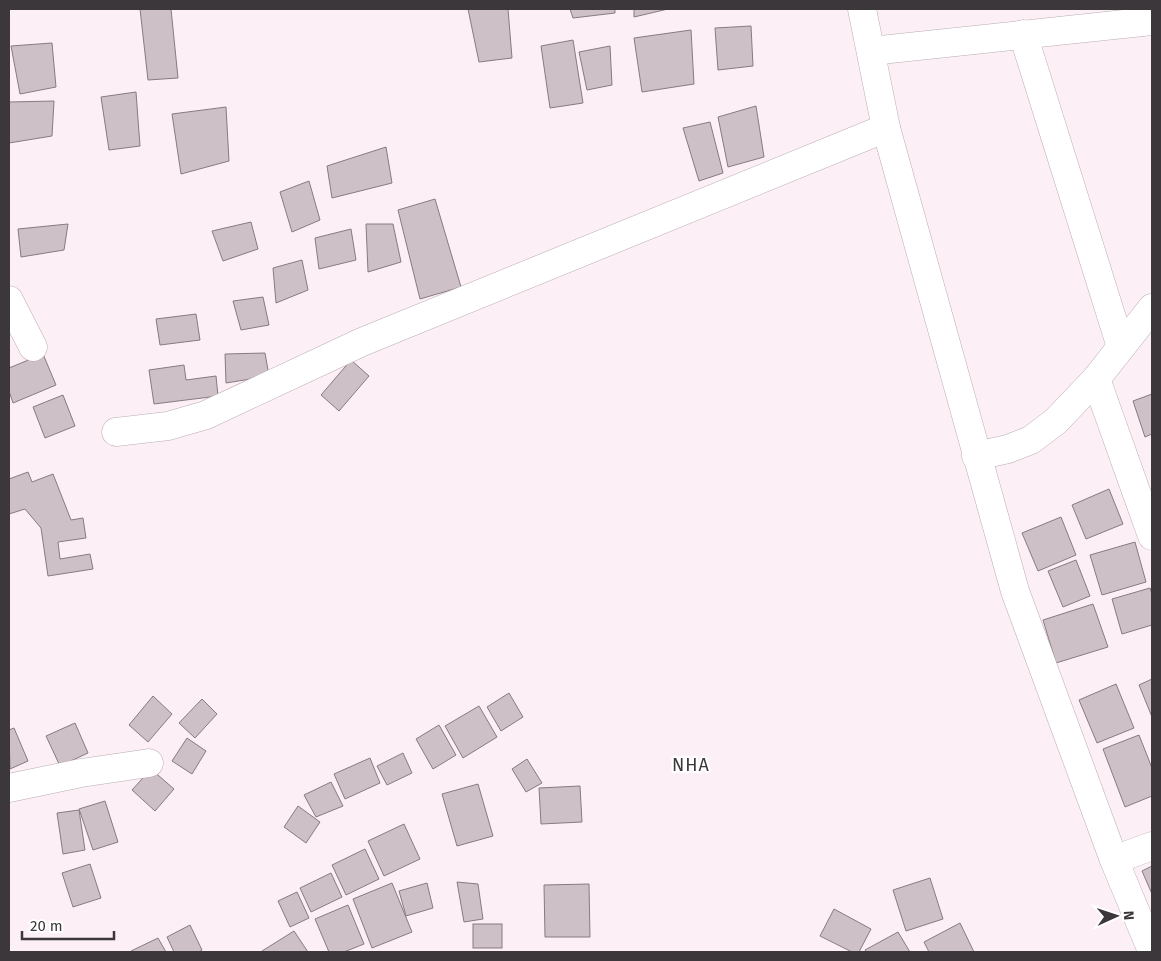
<svg xmlns="http://www.w3.org/2000/svg" width="1161" height="961" viewBox="0 0 1161 961" font-family="'Fira Sans',sans-serif">
	<style>
		.building { fill: #cdc0c7; stroke: #877b81 }
		.lines { fill: none; stroke-linecap: round; stroke-linejoin: round }
		.minor-casing { stroke: #b9acb3; stroke-width: 29 }
		.minor { stroke: #fff; stroke-width: 28 }
		.labels { text-anchor: middle; dominant-baseline: central; stroke-width: 4.5; stroke-linejoin: round; paint-order: stroke }
		.quarter-label { font-size: 18px; letter-spacing: 1px; fill: #3c373a; stroke: #fff }
	</style>
	<rect width="100%" height="100%" fill="#fdeff6"/>
	<g class="building">
		<path d="M140 9H171L178 78 148 80Z"/>
		<path d="M468 9H508L512 58 479 62Z"/>
		<path d="M570 9H615V13L573 18Z"/>
		<path d="M634 9H668L634 17Z"/>
		<path d="M751 26 753 66 718 70 715 28Z"/>
		<path d="M691 30 694 84 642 92 634 38Z"/>
		<path d="M573 40 583 103 550 108 541 46Z"/>
		<path d="M52 43 56 87 20 94 11 46Z"/>
		<path d="M610 46 612 85 587 90 579 52Z"/>
		<path d="M136 92 140 146 109 150 101 97Z"/>
		<path d="M54 101 52 136 9 143V102Z"/>
		<path d="M756 106 764 157 728 167 718 117Z"/>
		<path d="M226 107 229 161 181 174 172 114Z"/>
		<path d="M710 122 723 173 699 181 683 128Z"/>
		<path d="M386 147 392 183 332 198 327 166Z"/>
		<path d="M309 181 320 220 292 232 280 192Z"/>
		<path d="M435 199 461 287 420 299 398 210Z"/>
		<path d="M251 222 258 249 223 261 212 231Z"/>
		<path d="M68 224 64 250 21 257 18 229Z"/>
		<path d="M366 224H393L401 262 368 272Z"/>
		<path d="M351 229 356 260 319 269 315 238Z"/>
		<path d="M302 260 308 290 276 303 273 268Z"/>
		<path d="M263 297 269 325 241 330 233 301Z"/>
		<path d="M196 314 200 340 160 345 156 319Z"/>
		<path d="M265 353 269 376 226 383 225 354Z"/>
		<path d="M43 354 56 385 13 403 9 391V368Z"/>
		<path d="M351 360 369 376 339 411 321 395Z"/>
		<path d="M184 365 186 380 216 376 218 396 154 404 149 370Z"/>
		<path d="M1152 394V434L1145 437 1133 401Z"/>
		<path d="M63 395 75 426 45 438 33 407Z"/>
		<path d="M28 472 32 482 53 474 71 520 83 518 86 538 58 542 60 559 90 554 93 569 48 576 41 528 25 509 9 514V479Z"/>
		<path d="M1109 489 1123 524 1086 539 1072 505Z"/>
		<path d="M1061 517 1076 555 1038 571 1022 533Z"/>
		<path d="M1135 542 1146 582 1102 595 1090 555Z"/>
		<path d="M1076 560 1090 596 1063 607 1048 571Z"/>
		<path d="M1150 588 1152 594V625L1122 634 1112 599Z"/>
		<path d="M1093 604 1108 647 1056 663 1043 620Z"/>
		<path d="M1152 679V717L1139 685Z"/>
		<path d="M1116 684 1134 728 1097 743 1079 700Z"/>
		<path d="M509 693 523 717 501 731 487 707Z"/>
		<path d="M153 696 172 714 148 742 129 725Z"/>
		<path d="M202 699 217 714 195 738 179 723Z"/>
		<path d="M479 706 497 737 463 758 445 726Z"/>
		<path d="M75 723 88 753 60 766 46 736Z"/>
		<path d="M439 725 456 755 433 769 416 739Z"/>
		<path d="M14 728 28 761 10 769 9 730Z"/>
		<path d="M1139 735 1152 768V796L1125 807 1103 749Z"/>
		<path d="M187 738 206 751 192 774 172 761Z"/>
		<path d="M403 753 412 773 387 785 377 766Z"/>
		<path d="M370 758 380 783 345 799 334 774Z"/>
		<path d="M527 759 542 783 526 792 512 769Z"/>
		<path d="M151 769 174 789 155 811 132 790Z"/>
		<path d="M331 782 343 806 316 817 304 795Z"/>
		<path d="M478 784 493 836 457 846 442 794Z"/>
		<path d="M580 786 582 822 541 824 539 788Z"/>
		<path d="M105 801 118 842 93 850 79 809Z"/>
		<path d="M298 806 320 822 306 843 284 827Z"/>
		<path d="M79 810 85 850 63 854 57 813Z"/>
		<path d="M404 824 420 859 384 876 368 841Z"/>
		<path d="M365 849 379 879 346 895 332 865Z"/>
		<path d="M90 864 101 898 73 907 62 873Z"/>
		<path d="M1152 866V894L1142 871Z"/>
		<path d="M331 873 342 897 311 912 300 888Z"/>
		<path d="M930 878 943 919 906 931 893 890Z"/>
		<path d="M457 882 478 884 483 919 464 922Z"/>
		<path d="M392 883 412 932 372 948 353 899Z"/>
		<path d="M427 883 433 908 406 916 399 891Z"/>
		<path d="M589 884 590 937H545L544 885Z"/>
		<path d="M297 892 309 918 290 927 278 901Z"/>
		<path d="M348 905 364 944 344 952H329L315 919Z"/>
		<path d="M834 909 871 929 859 952H852L820 936Z"/>
		<path d="M960 923 974 952H929L924 942Z"/>
		<rect x="473" y="924" width="29" height="24"/>
		<path d="M190 925 202 950 199 952H174L167 937Z"/>
		<path d="M294 931 308 952H262V951Z"/>
		<path d="M898 932 910 952H866L865 950Z"/>
		<path d="M158 938 166 952H132L131 951Z"/>
	</g>
	<g class="lines">
		<g class="minor-casing">
			<g id="minor">
				<path d="M862 9 886 128 1015 591 1114 860 1152 951"/>
				<path d="M1023 34 1121 347"/>
				<path d="M871 51 1152 21"/>
				<path d="M9 300 33 347"/>
				<path d="M1096 379 1152 536"/>
				<path d="M116 432 168 426 206 415 362 342 886 128"/>
				<path d="M976 456 1008 449 1031 440 1056 421 1096 379 1152 308"/>
				<path d="M9 788 81 773 149 763"/>
				<path d="M1114 860 1152 846"/>
			</g>
		</g>
		<use href="#minor" class="minor"/>
	</g>
	<g class="labels">
		<g class="quarter-label">
			<text x="691" y="765">NHA</text>
		</g>
	</g>
	<rect width="1161" height="961" fill="none" stroke="#3c373a" stroke-width="20"/>
	<g transform="translate(1116 916) rotate(87)" stroke="#ffffff" stroke-width="4" paint-order="stroke">
	<path d="M0-4L9 19L0 12L-9 19Z" fill="#3c373a"/>
	<text y="-8" font-size="14" font-weight="bold" text-anchor="middle" fill="#3c373a">N</text>
	</g>
	<path d="M22 931v8h92v-8" fill="none" stroke="#3c373a" stroke-width="2.5"/>
	<text x="30" y="931" font-size="15" fill="#3c373a" stroke="#ffffff" stroke-width="4" paint-order="stroke">20 m</text>
</svg>
